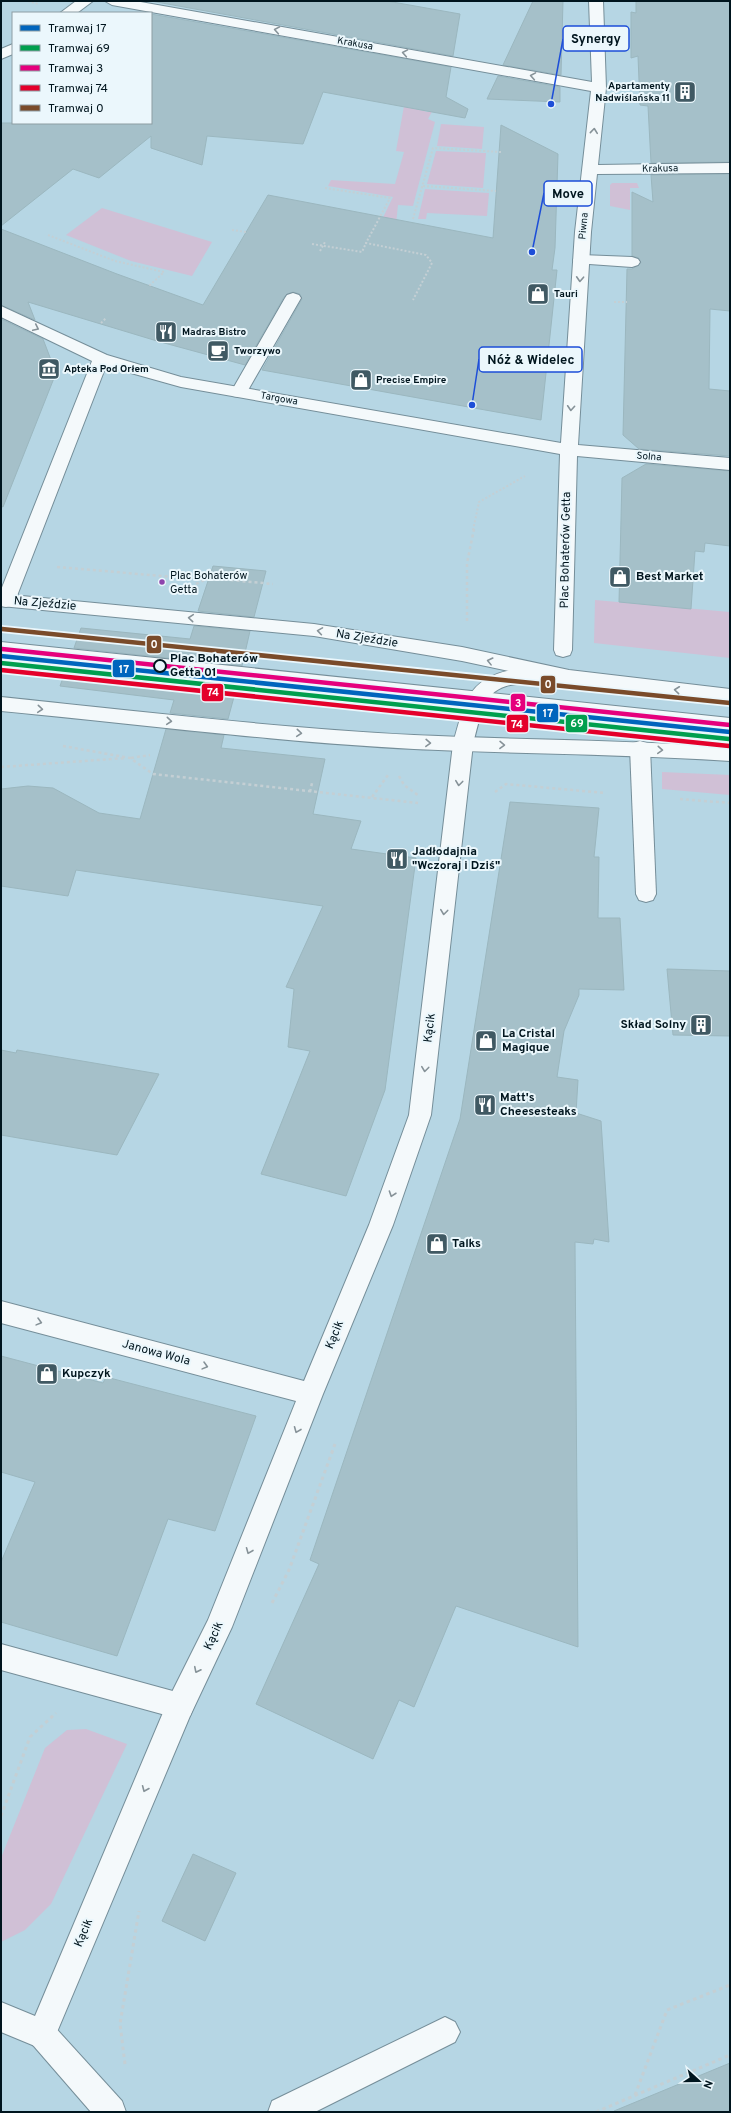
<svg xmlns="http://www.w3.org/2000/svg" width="731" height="2113" viewBox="0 0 731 2113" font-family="Overpass,sans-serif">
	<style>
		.green { fill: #d0c0d6 }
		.building { fill: #a5c0c9; stroke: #9bb7bf }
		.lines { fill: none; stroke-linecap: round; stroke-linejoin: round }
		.service-casing { stroke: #758e99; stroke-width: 2 }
		.minor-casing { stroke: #758e99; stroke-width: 2 }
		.tertiary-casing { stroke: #758e99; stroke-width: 2 }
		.path-far2 { stroke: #c4cfd4; stroke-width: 2; stroke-dasharray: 2 2; stroke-linecap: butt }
		.path-far1 { stroke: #c4cfd4; stroke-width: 2.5; stroke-dasharray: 3 3; stroke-linecap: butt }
		.path { stroke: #c4cfd4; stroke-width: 3; stroke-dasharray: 3.5 3.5; stroke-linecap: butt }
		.service { fill: #f4f9fb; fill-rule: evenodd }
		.minor { fill: #f4f9fb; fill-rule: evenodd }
		.tertiary { fill: #f4f9fb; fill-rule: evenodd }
		.tram-1-casing { stroke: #ebf7fc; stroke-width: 8 }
		.tram-2-casing { stroke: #ebf7fc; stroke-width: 8 }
		.tram-3-casing { stroke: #ebf7fc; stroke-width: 8 }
		.tram-4-casing { stroke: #ebf7fc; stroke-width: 8 }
		.tram-5-casing { stroke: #ebf7fc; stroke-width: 8 }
		.tram-1 { stroke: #0065bd; stroke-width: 4.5 }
		.tram-2 { stroke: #009f4e; stroke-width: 4.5 }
		.tram-3 { stroke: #e5007d; stroke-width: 4.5 }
		.tram-4 { stroke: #e4002b; stroke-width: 4.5 }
		.tram-5 { stroke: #7a4b2a; stroke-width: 4.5 }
		.oneway { stroke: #869298 }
		.bus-dot { fill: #8e44ad; stroke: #ebf7fc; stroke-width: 1.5 }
		.stop-dot { fill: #ebf7fc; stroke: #00151e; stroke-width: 2 }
		.labels { text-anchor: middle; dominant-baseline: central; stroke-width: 4; stroke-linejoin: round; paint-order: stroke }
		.far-street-label { font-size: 10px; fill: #00151e; stroke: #ebf7fc }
		.far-poi-label { font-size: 10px; font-weight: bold; fill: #00151e; stroke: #ebf7fc; text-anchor: start }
		.bus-label { font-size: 11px; fill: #00151e; stroke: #ebf7fc; text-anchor: start }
		.street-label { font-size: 12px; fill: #00151e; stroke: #ebf7fc }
		.poi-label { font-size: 12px; font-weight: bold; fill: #00151e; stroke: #ebf7fc; text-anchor: start }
		.stop-label { font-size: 12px; font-weight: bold; fill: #00151e; stroke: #ebf7fc; text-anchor: start }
		.leader { fill: none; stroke: #1d4ed8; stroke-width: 1.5 }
		.callout-dot { fill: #1d4ed8; stroke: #ebf7fc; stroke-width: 1.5 }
		.callout { fill: #ebf7fc; stroke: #1d4ed8; stroke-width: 1.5 }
		.callout-label { font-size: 13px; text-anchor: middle; font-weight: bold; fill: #00151e }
		.line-badge { stroke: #ebf7fc; stroke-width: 1.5 }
		.badge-label { font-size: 11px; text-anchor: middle; font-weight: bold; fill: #fff }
	</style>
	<rect width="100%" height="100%" fill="#b6d6e4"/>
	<g class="green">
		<path d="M404 106 428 112 431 107 434 108 428 119 435 122 413 206 398 205 395 234 371 242 393 197 328 186 331 180 395 184 404 152 396 151Z"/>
		<path d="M441 124 484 127 482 149 437 146Z"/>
		<path d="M436 151 486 153 483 188 427 184Z"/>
		<path d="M612 183H637L639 188H630V210L610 206V185Z"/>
		<path d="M425 189 489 193 487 216 427 213 426 219H418Z"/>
		<path d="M102 208 212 242 192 276 131 261 66 235Z"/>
		<path d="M595 600 730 612V658L594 643Z"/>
		<path d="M662 772 730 775V795L662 789Z"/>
		<path d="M86 1729 127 1744 51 1904 25 1930 1 1942V1858L45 1748 67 1730Z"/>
	</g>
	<g class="building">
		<path d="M151 1H387L460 14 453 56Z"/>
		<path d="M533 1H563L561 75 503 65Z"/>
		<path d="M636 1H730V162L651 163 648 106 640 105 638 56 631 58V12L636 13Z"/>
		<path d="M151 14 451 67 446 97 468 109 465 118 323 92 303 144 207 136 202 165 151 148V136L99 178 73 169 1 226V123H151Z"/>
		<path d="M498 76 560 87V102L487 99Z"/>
		<path d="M501 125 558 154 555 248 552 270H557L541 420 262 370 302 299 300 294 293 292 287 294 284 297 245 365 157 341 28 302 35 320 1 305V229L117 274 203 305 268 195 493 238Z"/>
		<path d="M730 174V311L710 309 709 389 730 391V456L639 449 623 435 627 269H632L641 263 639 258 632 256V192L653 202 651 175Z"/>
		<path d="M1 319 43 339 56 373 3 507 1 506Z"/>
		<path d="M646 464 730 471V546L705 543 704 552 695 551 691 609 619 602 622 478Z"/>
		<path d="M213 566 266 571 254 617 198 611Z"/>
		<path d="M194 626 250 631 242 666 74 648 81 628 190 639Z"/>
		<path d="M68 664 238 682 228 719 170 713 174 700 60 686Z"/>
		<path d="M166 729 224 735 221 748 325 759 313 814 361 821 351 849 416 858 385 1090 346 1196 261 1174 310 1051 288 1047 294 989 286 987 323 906 76 870 68 896 1 886V789L28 786 53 788 99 813 140 819Z"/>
		<path d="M510 802 599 808 594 857H599L598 918H620L624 990 579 989V995L564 1031 557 1077 578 1080 576 1113 601 1121 609 1242 594 1239 593 1244 575 1242 578 1647 456 1606 414 1707 399 1700 373 1759 256 1704 319 1564 310 1560 460 1119Z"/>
		<path d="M667 969 730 971V1036L673 1035Z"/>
		<path d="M1 1050 16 1053 17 1050 159 1074 117 1155 1 1135Z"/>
		<path d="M1 1356 103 1383 106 1377 256 1416 215 1531 168 1519 117 1656 1 1622V1562L35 1482 1 1472Z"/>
		<path d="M193 1854 236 1873 205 1941 162 1921Z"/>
		<path d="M730 2063V2112H615L614 2111Z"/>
	</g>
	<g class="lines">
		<g class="service-casing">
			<g id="service">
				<path d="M581 255 632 257 638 259 640 262 638 265 632 267 575 263 573 260 575 257Z"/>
				<path d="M293 293 299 295 301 298 247 392 245 396 239 397 233 396 231 392 285 298 287 295Z"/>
				<path d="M1 642 730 718V732L1 656Z"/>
				<path d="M640 741 647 743 650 748 656 894 653 900 646 902 639 900 636 894 630 748 633 743Z"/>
				<path d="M1 1644 180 1693 190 1696 194 1706 190 1716 180 1719 1 1670Z"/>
				<path d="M445 2017 455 2022 460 2032 455 2042 315 2112H268L272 2101Z"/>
				<path d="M42 2019 52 2024 122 2101 126 2112H91L32 2044 27 2034 32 2024Z"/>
			</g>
		</g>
		<g class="minor-casing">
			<g id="minor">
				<path d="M76 1H93L77 13H60Z"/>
				<path d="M105 1H135L592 82 589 1H603L606 88 598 165 730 163V173L597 174 591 232 578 445 730 458V470L577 456 572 650 570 655 563 657 556 655 554 650 560 454 181 387 106 366 15 601 13 605 6 607 1 606V590L92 361 1 317V306L107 355 181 377 561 443 575 232 591 91 112 5Z"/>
				<path d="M13 44V54L1 59V49Z"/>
				<path d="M518 669 560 670 567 672 570 677 567 682C557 685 547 683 536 683 486 682 484 700 473 744L431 1115 393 1225 323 1394 232 1627 190 1716 52 2044 42 2049 1 2032V2002L35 2016 170 1696 208 1620 296 1401 1 1323V1301L304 1381 369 1225 409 1115 453 744C465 700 469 676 518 669Z"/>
			</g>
		</g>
		<g class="tertiary-casing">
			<g id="tertiary">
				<path d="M1 594 314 624 462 647 569 670 730 689V703L569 684 462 661 314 636 1 606Z"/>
				<path d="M1 697C138 711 276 728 414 735 520 740 625 740 730 747V761C625 754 520 754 414 749 276 742 138 724 1 711Z"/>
			</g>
		</g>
		<g class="path-far2">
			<path d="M28 1 38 4"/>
			<path d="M423 186 496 191"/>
			<path d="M325 188 390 198 366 243 426 255 432 263 413 300"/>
			<path d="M413 219 433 148 501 152"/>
			<path d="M232 230 246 232"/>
			<path d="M48 235 115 261 164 272 148 287"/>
			<path d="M312 244 362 252 366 243"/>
			<path d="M320 251 325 242"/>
			<path d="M614 302H627"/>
			<path d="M101 323 106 318"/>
			<path d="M473 530 479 502 525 476"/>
		</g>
		<g class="path-far1">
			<path d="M57 567 174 577"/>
			<path d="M196 584 209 578 273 584"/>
			<path d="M467 621V563L474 529"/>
			<path d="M63 746 130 758 153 774 418 803"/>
			<path d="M131 758 150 755"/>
			<path d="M1 767 126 758"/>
			<path d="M399 776 404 785 419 796"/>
			<path d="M310 792 312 783"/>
			<path d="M495 792 506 784 605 793"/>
			<path d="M372 797 388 775"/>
			<path d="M680 799 730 803"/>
		</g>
		<g class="path">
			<path d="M272 1603 289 1570 335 1444"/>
			<path d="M1 1816 30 1737 56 1713"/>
			<path d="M125 2064 120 2024 139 1911"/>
			<path d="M635 2095 667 2010 730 1985"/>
			<path d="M596 2112 730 2055"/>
		</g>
		<use href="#service" class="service"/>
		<use href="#minor" class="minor"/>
		<use href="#tertiary" class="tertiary"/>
		<g class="tram-1-casing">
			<path id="tram-1" d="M1 656 730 732"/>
		</g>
		<g class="tram-2-casing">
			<path id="tram-2" d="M1 663 729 739"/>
		</g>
		<g class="tram-3-casing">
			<path id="tram-3" d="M2 649 730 725"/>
		</g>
		<g class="tram-4-casing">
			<path id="tram-4" d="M1 670 729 746"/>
		</g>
		<g class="tram-5-casing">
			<path id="tram-5" d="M2 629 730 703"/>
		</g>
		<use href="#tram-1" class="tram-1"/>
		<use href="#tram-2" class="tram-2"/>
		<use href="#tram-3" class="tram-3"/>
		<use href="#tram-4" class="tram-4"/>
		<use href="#tram-5" class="tram-5"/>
	</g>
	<defs><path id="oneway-chevron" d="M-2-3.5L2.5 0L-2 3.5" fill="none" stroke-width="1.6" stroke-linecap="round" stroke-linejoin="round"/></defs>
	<g class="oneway">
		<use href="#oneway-chevron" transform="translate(277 30) rotate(-170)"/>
		<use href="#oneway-chevron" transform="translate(405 53) rotate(-170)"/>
		<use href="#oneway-chevron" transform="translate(533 76) rotate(-170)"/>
		<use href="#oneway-chevron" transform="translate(594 131) rotate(-84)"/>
		<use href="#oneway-chevron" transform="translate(580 279) rotate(93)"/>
		<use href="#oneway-chevron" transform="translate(36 328) rotate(25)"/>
		<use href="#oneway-chevron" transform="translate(571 408) rotate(94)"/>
		<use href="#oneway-chevron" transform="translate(191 618) rotate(-175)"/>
		<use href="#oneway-chevron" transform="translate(320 631) rotate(-171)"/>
		<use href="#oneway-chevron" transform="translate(490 661) rotate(-166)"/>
		<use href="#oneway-chevron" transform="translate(677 690) rotate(-174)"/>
		<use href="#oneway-chevron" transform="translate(40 709) rotate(5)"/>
		<use href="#oneway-chevron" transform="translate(169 721) rotate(5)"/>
		<use href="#oneway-chevron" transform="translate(299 733) rotate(5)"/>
		<use href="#oneway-chevron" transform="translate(428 743) rotate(2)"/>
		<use href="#oneway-chevron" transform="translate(502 745) rotate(1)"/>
		<use href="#oneway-chevron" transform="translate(660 750) rotate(4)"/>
		<use href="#oneway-chevron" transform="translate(459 783) rotate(97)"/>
		<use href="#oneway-chevron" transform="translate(444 912) rotate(97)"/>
		<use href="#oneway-chevron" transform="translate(425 1069) rotate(97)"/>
		<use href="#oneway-chevron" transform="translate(392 1194) rotate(109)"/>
		<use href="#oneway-chevron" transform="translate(39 1322) rotate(15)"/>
		<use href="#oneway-chevron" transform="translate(205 1366) rotate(15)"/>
		<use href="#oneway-chevron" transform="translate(297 1430) rotate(112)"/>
		<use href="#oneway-chevron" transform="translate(249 1551) rotate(112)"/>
		<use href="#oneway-chevron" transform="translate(197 1670) rotate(116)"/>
		<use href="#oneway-chevron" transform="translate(145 1789) rotate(113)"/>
	</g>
	<defs>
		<g id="building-square" transform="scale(1.15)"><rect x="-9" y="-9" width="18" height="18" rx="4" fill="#405963" stroke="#ebf7fc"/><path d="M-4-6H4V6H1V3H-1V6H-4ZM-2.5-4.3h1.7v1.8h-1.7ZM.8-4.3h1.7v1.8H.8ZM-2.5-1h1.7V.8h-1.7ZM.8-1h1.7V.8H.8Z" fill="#fff"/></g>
		<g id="shop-square" transform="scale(1.15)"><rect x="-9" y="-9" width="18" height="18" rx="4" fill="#405963" stroke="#ebf7fc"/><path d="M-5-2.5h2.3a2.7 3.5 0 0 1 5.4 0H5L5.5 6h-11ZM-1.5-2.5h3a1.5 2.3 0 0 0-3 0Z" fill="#fff"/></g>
		<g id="restaurant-square" transform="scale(1.15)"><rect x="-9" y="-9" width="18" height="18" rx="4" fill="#405963" stroke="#ebf7fc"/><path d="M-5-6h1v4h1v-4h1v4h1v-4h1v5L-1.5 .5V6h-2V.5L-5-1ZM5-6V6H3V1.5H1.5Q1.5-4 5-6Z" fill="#fff"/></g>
		<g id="cafe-square" transform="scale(1.15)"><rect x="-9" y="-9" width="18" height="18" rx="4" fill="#405963" stroke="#ebf7fc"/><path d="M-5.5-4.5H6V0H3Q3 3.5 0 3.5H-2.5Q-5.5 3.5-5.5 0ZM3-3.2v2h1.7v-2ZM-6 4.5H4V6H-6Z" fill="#fff"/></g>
		<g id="museum-square" transform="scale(1.15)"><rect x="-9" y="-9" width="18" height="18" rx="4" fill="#405963" stroke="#ebf7fc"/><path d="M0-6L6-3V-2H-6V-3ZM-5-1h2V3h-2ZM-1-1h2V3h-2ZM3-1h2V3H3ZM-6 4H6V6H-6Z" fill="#fff"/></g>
	</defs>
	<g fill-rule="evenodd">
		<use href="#building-square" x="685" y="92"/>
		<use href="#shop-square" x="538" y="294"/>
		<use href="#restaurant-square" x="166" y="332"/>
		<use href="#cafe-square" x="218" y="351"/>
		<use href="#museum-square" x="49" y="369"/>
		<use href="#shop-square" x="361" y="380"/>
		<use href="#shop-square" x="620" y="577"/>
		<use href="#restaurant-square" x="397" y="859"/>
		<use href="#building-square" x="701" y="1025"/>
		<use href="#shop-square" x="486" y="1041"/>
		<use href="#restaurant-square" x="485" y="1105"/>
		<use href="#shop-square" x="437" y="1244"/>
		<use href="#shop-square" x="47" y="1374"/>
	</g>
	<circle class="bus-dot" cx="162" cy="582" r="3.5"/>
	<circle class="stop-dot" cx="160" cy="666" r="6"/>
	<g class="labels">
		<g class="far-street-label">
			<text transform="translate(355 44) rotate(10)">Krakusa</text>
			<text transform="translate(660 169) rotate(-1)">Krakusa</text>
			<text transform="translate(584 226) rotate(-85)">Piwna</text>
			<text transform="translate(279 399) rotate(10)">Targowa</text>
			<text transform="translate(649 457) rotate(5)">Solna</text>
		</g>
		<g class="far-poi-label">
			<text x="670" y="86" text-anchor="end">Apartamenty<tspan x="670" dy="12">Nadwiślańska 11</tspan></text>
			<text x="554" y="294">Tauri</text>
			<text x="182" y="332">Madras Bistro</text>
			<text x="234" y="351">Tworzywo</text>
			<text x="64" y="369">Apteka Pod Orłem</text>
			<text x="376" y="380">Precise Empire</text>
		</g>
		<g class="bus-label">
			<text x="170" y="576">Plac Bohaterów<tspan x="170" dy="14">Getta</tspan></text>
		</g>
		<g class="street-label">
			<text transform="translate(566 550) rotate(-89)">Plac Bohaterów Getta</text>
			<text transform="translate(45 604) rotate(5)">Na Zjeździe</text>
			<text transform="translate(367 639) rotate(9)">Na Zjeździe</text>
			<text transform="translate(430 1028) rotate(-83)">Kącik</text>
			<text transform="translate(335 1335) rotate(-68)">Kącik</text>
			<text transform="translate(156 1353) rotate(15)">Janowa Wola</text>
			<text transform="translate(214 1636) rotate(-65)">Kącik</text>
			<text transform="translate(84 1933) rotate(-67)">Kącik</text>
		</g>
		<g class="poi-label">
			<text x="636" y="577">Best Market</text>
			<text x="412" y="852">Jadłodajnia<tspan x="412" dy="14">"Wczoraj i Dziś"</tspan></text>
			<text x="686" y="1025" text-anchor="end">Skład Solny</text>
			<text x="502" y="1034">La Cristal<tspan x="502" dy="14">Magique</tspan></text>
			<text x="500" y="1098">Matt's<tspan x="500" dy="14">Cheesesteaks</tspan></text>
			<text x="452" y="1244">Talks</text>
			<text x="62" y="1374">Kupczyk</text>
		</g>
		<g class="stop-label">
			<text x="170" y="659">Plac Bohaterów<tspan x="170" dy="14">Getta 01</tspan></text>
		</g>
	</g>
	<path class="leader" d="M551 104L563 39M532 252L544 193M472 405L479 359"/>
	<g class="callout-dot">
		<circle cx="551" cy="104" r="4"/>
		<circle cx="532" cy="252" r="4"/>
		<circle cx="472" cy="405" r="4"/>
	</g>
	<g class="callout">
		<rect x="563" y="26" width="66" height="25" rx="4"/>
		<rect x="544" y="181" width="48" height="25" rx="4"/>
		<rect x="479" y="347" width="103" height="25" rx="4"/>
	</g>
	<g class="callout-label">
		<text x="596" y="43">Synergy</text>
		<text x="568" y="198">Move</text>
		<text x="531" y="364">Nóż &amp; Widelec</text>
	</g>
	<g class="line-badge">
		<rect x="146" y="635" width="16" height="19" rx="4" fill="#7a4b2a"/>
		<rect x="112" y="659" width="23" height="19" rx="4" fill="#0065bd"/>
		<rect x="540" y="675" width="16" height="19" rx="4" fill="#7a4b2a"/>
		<rect x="201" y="683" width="23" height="19" rx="4" fill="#e4002b"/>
		<rect x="510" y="693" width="16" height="19" rx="4" fill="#e5007d"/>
		<rect x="536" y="703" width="23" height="20" rx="4" fill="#0065bd"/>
		<rect x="565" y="714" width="23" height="19" rx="4" fill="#009f4e"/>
		<rect x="506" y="714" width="23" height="19" rx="4" fill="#e4002b"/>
	</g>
	<g class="badge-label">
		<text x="154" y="648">0</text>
		<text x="124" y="673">17</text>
		<text x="548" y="688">0</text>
		<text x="213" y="696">74</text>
		<text x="518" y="707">3</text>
		<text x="548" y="717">17</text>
		<text x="577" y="727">69</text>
		<text x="517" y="728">74</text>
	</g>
	<rect width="731" height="2113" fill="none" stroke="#00151e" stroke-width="4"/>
	<rect x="12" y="12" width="140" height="112" fill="#ebf7fc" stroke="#8d9da3"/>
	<rect x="20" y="25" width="20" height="6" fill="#0065bd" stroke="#8d9da3"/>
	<text x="48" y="32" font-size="12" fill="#00151e">Tramwaj 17</text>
	<rect x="20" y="45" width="20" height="6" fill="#009f4e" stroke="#8d9da3"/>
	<text x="48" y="52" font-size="12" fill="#00151e">Tramwaj 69</text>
	<rect x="20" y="65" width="20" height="6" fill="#e5007d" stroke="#8d9da3"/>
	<text x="48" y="72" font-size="12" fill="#00151e">Tramwaj 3</text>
	<rect x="20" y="85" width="20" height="6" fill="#e4002b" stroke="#8d9da3"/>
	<text x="48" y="92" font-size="12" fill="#00151e">Tramwaj 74</text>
	<rect x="20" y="105" width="20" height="6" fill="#7a4b2a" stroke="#8d9da3"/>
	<text x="48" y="112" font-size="12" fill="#00151e">Tramwaj 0</text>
	<g transform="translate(699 2081) rotate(111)" stroke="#ebf7fc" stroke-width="3" paint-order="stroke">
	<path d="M0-3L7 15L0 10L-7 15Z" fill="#00151e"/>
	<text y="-6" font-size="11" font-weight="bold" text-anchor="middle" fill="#00151e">N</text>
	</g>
</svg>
